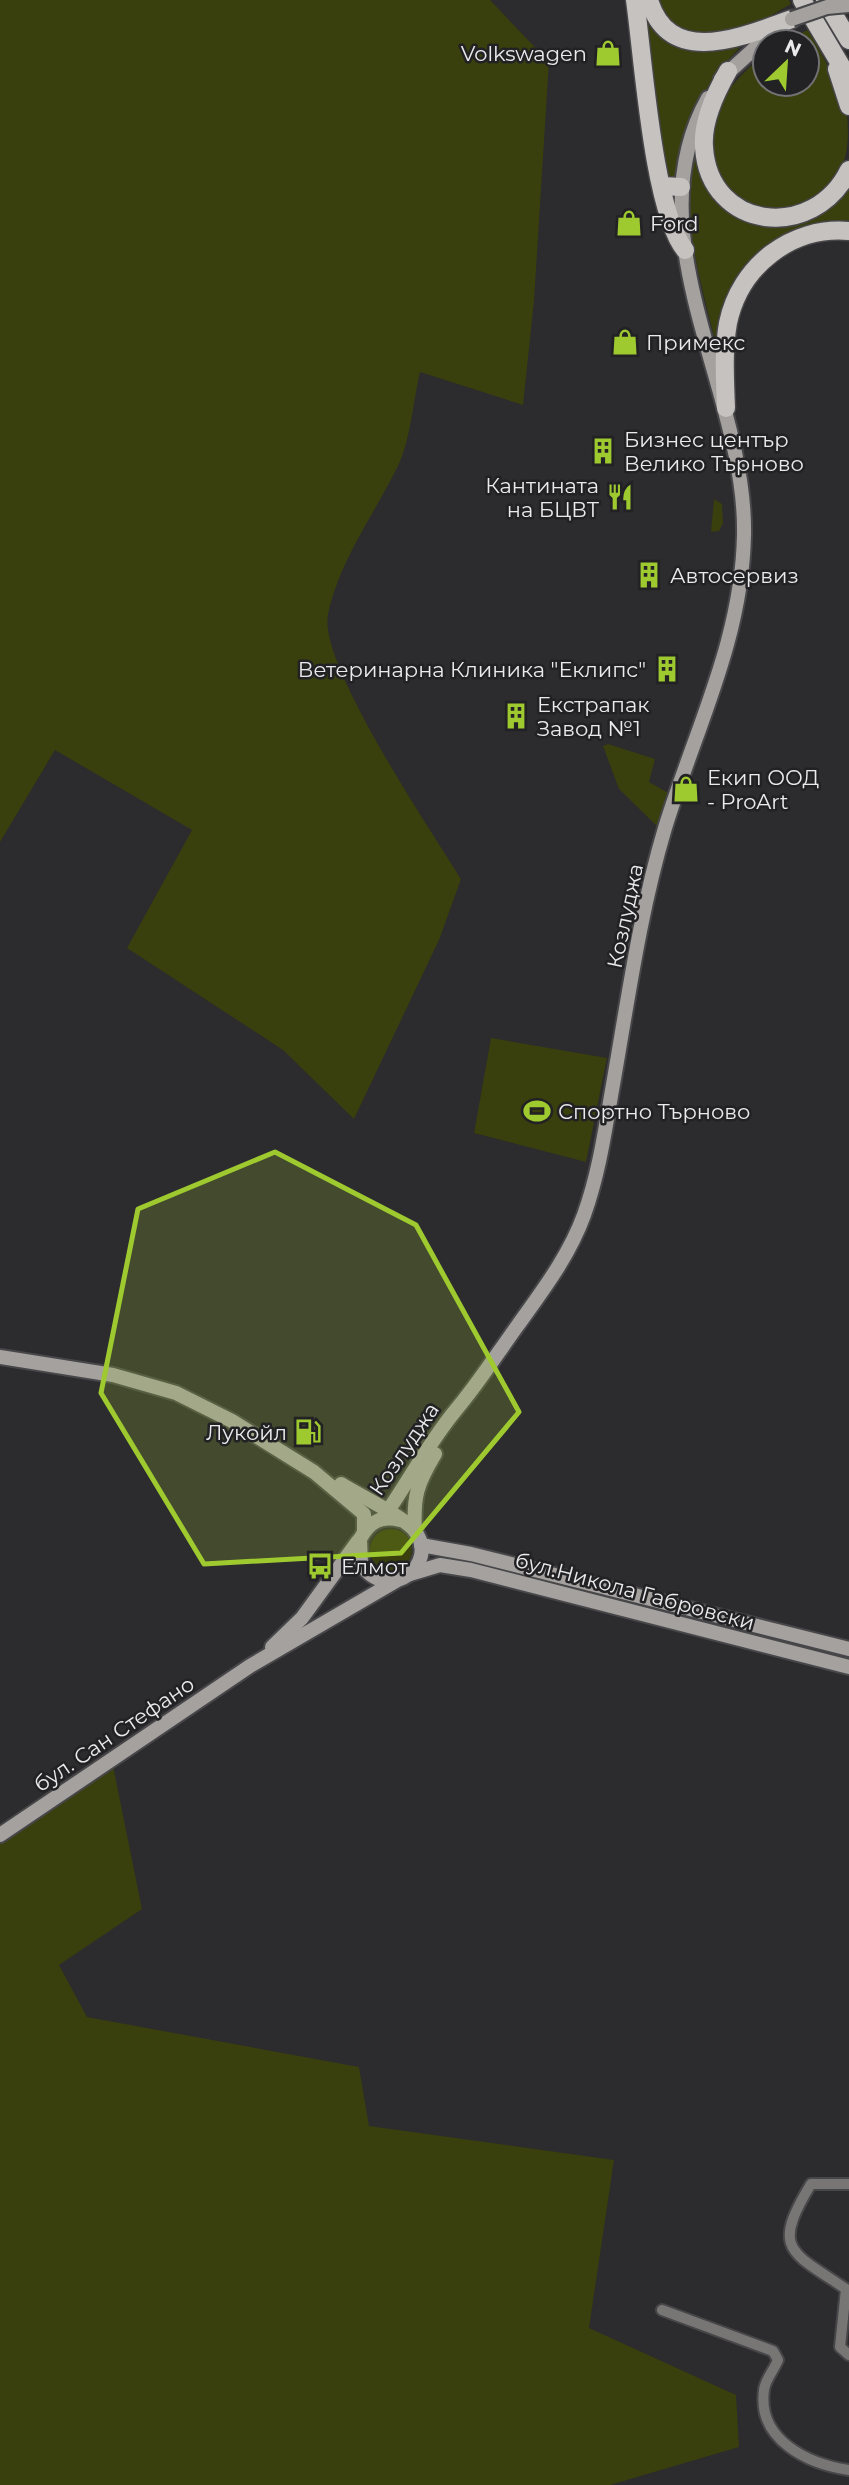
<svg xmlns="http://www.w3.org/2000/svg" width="849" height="2485" viewBox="0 0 849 2485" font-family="Montserrat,sans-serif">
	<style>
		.green { fill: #393f0d }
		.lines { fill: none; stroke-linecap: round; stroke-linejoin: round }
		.street-casing { stroke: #474649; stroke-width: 14 }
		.secondary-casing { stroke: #474649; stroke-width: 18 }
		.primary-casing { stroke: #474649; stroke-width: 21 }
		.street { stroke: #787675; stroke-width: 10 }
		.secondary { stroke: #a4a19f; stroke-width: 14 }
		.primary { stroke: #c6c2c0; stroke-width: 18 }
		.secondary-bridge-casing { stroke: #474649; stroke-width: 18; stroke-linecap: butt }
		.secondary-bridge { stroke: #a4a19f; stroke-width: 14 }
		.marked { fill: #9eca2f; fill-opacity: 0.2; stroke: #9eca2f; stroke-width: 5; stroke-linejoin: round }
		.labels { text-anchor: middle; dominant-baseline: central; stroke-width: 5; stroke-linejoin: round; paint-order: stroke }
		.poi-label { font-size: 21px; fill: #eaeaec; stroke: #222124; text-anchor: start }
		.street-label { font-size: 21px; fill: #eaeaec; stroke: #222124 }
	</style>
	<rect width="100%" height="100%" fill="#2c2b2e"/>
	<g class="green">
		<path d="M0 0H490L549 62 534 301 523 405 420 372C413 402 411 438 398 466 374 515 339 561 328 615 318 663 432 832 461 879L439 940 354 1119 283 1050 127 948 192 830 55 750 0 842Z"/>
		<path d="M645 0 660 28 746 41C705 82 681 124 675 181H667L645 38Z"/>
		<path d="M655 0H789L791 4 751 27 704 38 672 25Z"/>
		<path d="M808 30C823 56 839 84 847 113 849 137 849 159 835 179 826 194 819 197 803 203 795 206 785 212 778 212 725 209 699 157 717 111 726 88 747 69 765 53V84H807V42H781Z"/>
		<path d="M699 137 709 181 781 224 849 180V227L765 252 719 357C703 286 674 209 699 137Z"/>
		<path d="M714 499 722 504 723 523 719 531 711 532Z"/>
		<path d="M608 744 655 759 649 782 672 795 659 828 619 789 603 746Z"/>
		<path d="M491 1038 607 1058 586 1162 474 1133Z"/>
		<circle cx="391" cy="1550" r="21"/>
		<path d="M112 1761 142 1909 59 1965 87 2017 359 2067 369 2126 614 2160 589 2328 736 2395 739 2447 610 2485H0V1835Z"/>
	</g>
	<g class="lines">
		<g class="street-casing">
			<g id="street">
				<path d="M849 2184H811C771 2250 790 2251 846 2289L840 2347 849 2355"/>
				<path d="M662 2310 773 2351 778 2360C774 2370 765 2380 764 2390 757 2440 808 2464 849 2470"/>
			</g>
		</g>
		<g class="secondary-casing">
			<g id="secondary">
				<path d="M721 79 776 29"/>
				<path d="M0 1357 113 1375 176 1393 232 1421 314 1472 364 1514V1531"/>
				<path d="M341 1484C358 1495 405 1517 415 1531 440 1565 388 1604 361 1564L360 1539C369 1522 381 1515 400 1520"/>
				<path d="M383 1518C408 1483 427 1445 455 1411 478 1384 497 1354 518 1325 543 1290 569 1256 584 1215 598 1176 604 1137 611 1096 627 1007 639 915 665 828 695 730 742 640 744 535 747 392 631 235 708 98"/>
				<path d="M415 1531C413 1496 417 1484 435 1454"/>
				<path d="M421 1545 471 1554 849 1649"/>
				<path d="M410 1574 440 1565 471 1570 849 1667"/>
				<path d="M272 1647 302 1618 358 1541"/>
				<path d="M0 1835 250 1666 396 1581"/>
			</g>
		</g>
		<g class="primary-casing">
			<g id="primary">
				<path d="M635 0C643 56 653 211 685 250"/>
				<path d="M649 0C670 70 746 35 792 19"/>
				<path d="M802 0 849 79"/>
				<path d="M825 0 849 40"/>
				<path d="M837 69 849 106"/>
				<path d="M728 71C716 92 702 122 704 147 709 231 814 242 849 170"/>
				<path d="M662 186 681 187"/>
				<path d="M726 408C725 380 723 351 728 323 740 266 791 226 849 231"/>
			</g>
		</g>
		<use href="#street" class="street"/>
		<use href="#secondary" class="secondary"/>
		<use href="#primary" class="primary"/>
		<g class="secondary-bridge-casing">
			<path id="secondary-bridge" d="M792 19 827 7 849 5"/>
		</g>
		<use href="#secondary-bridge" class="secondary-bridge"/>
	</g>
	<path class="marked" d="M275 1152 416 1225 519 1412 401 1553 204 1564 101 1393 138 1209Z"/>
	<defs>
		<g id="shop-bare" transform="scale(2.1)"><path d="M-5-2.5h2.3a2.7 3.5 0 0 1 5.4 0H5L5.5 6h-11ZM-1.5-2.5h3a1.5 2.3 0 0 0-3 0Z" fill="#9eca2f" stroke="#222124" stroke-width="2.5" paint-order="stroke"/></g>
		<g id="building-bare" transform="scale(2.1)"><path d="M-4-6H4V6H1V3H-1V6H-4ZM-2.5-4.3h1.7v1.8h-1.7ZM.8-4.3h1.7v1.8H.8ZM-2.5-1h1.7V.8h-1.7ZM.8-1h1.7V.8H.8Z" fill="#9eca2f" stroke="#222124" stroke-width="2.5" paint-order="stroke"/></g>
		<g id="restaurant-bare" transform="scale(2.1)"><path d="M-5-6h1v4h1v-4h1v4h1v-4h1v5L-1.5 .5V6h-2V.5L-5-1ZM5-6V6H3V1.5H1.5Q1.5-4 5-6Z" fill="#9eca2f" stroke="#222124" stroke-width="2.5" paint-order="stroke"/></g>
		<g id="stadium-bare" transform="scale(2.1)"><path d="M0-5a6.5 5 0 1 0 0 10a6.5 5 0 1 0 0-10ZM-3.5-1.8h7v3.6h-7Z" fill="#9eca2f" stroke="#222124" stroke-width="2.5" paint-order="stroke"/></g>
		<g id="fuel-bare" transform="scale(2.1)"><path d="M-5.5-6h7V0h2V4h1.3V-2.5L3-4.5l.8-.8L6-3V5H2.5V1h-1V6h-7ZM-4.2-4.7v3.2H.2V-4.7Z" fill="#9eca2f" stroke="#222124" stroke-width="2.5" paint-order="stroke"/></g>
		<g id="bus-bare" transform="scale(2.1)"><path d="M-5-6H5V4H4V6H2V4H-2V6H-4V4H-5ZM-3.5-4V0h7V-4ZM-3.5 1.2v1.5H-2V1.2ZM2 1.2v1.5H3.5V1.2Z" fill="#9eca2f" stroke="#222124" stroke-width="2.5" paint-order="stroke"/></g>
	</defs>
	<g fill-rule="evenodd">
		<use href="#shop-bare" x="608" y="53"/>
		<use href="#shop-bare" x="629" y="223"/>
		<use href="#shop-bare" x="625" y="342"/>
		<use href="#building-bare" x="603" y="451"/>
		<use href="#restaurant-bare" x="620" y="497"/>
		<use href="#building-bare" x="649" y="575"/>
		<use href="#building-bare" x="667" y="669"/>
		<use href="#building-bare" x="516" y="716"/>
		<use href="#shop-bare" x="686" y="789"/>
		<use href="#stadium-bare" x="537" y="1111"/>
		<use href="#fuel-bare" x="308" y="1432"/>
		<use href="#bus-bare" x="320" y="1566"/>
	</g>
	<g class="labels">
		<g class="poi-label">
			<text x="587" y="53" text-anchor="end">Volkswagen</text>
			<text x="650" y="223">Ford</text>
			<text x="646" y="342">Примекс</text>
			<text x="624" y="439">Бизнес център<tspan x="624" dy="24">Велико Търново</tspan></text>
			<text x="599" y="485" text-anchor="end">Кантината<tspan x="599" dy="24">на БЦВТ</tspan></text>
			<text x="670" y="575">Автосервиз</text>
			<text x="646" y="669" text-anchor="end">Ветеринарна Клиника "Еклипс"</text>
			<text x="537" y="704">Екстрапак<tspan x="537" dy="24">Завод №1</tspan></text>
			<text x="707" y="777">Екип ООД<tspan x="707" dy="24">- ProArt</tspan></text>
			<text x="558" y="1111">Спортно Търново</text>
			<text x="287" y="1432" text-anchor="end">Лукойл</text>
			<text x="341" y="1566">Елмот</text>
		</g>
		<g class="street-label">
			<text transform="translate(625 916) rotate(-78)">Козлуджа</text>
			<text transform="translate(404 1449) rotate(-56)">Козлуджа</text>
			<text transform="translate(635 1591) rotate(15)">бул.Никола Габровски</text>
			<text transform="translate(114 1734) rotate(-34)">бул. Сан Стефано</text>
		</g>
	</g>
	<g transform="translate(786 63) rotate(25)"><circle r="33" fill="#222124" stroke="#727174" stroke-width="2"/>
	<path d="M0-5L12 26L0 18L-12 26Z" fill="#9eca2f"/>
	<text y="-10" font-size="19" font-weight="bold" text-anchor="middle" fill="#eaeaec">N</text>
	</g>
</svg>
